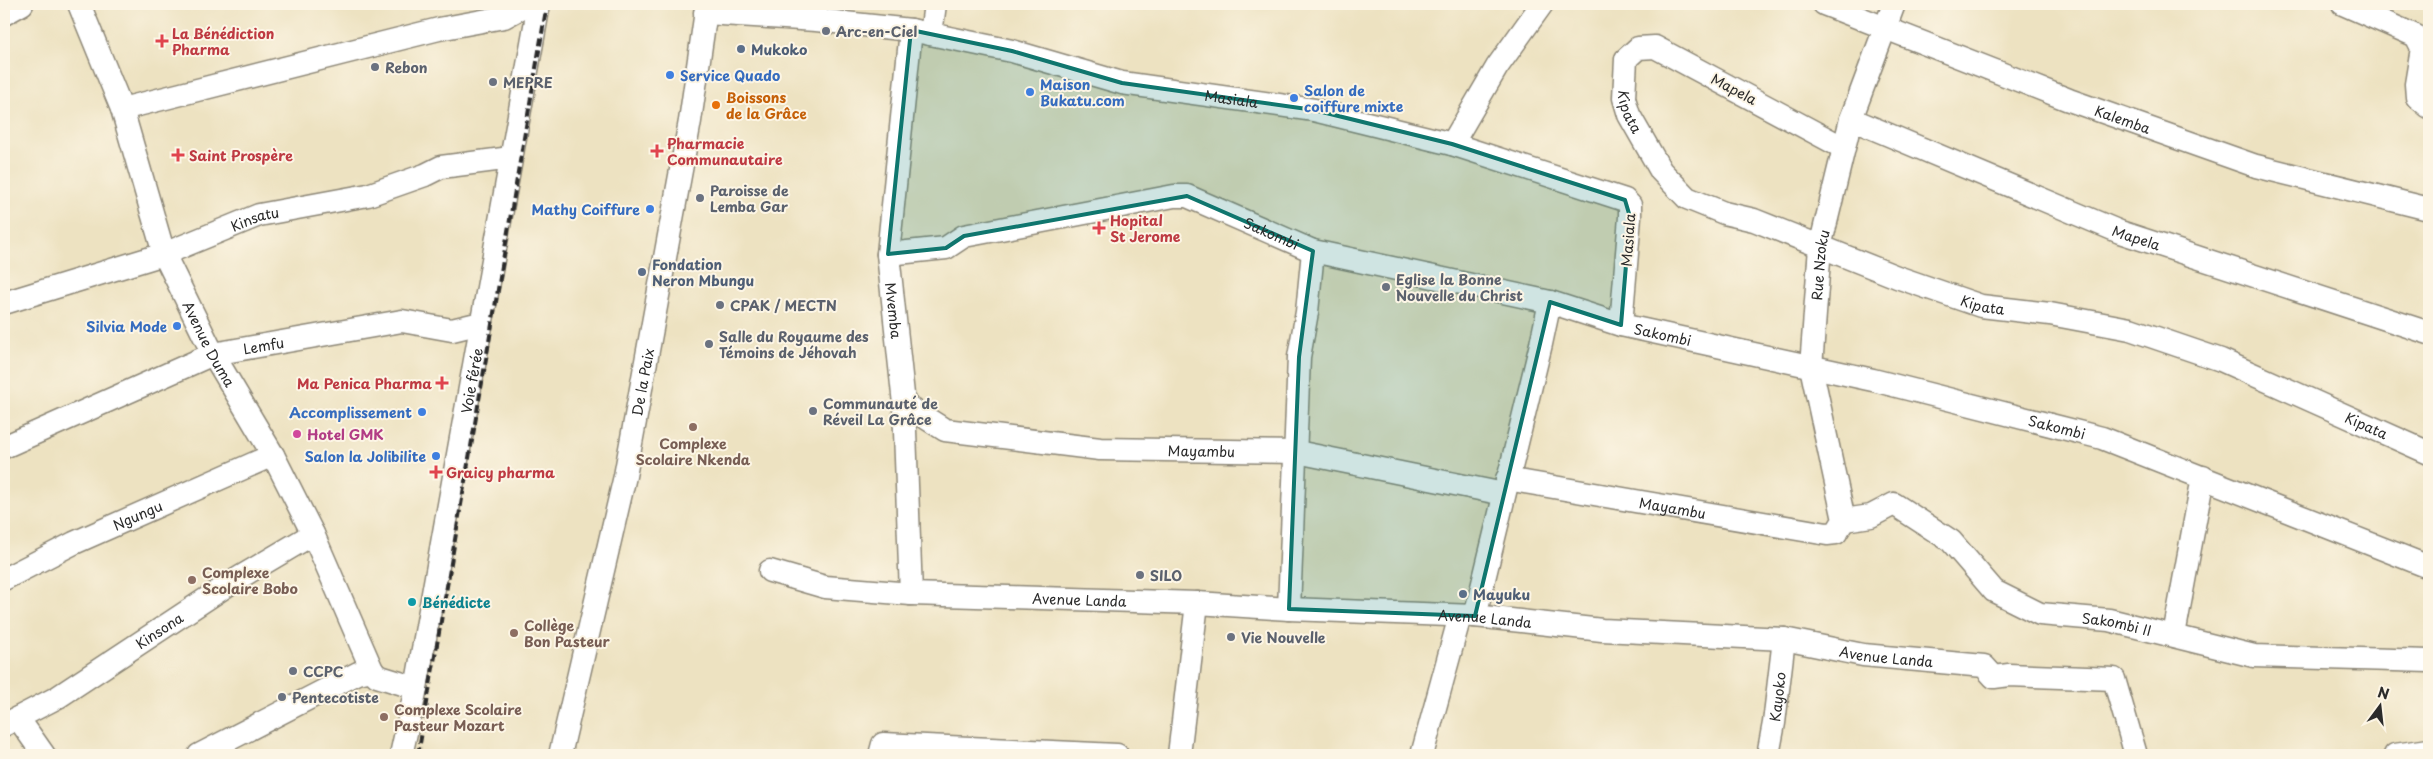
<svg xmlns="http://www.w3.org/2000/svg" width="2433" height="759" viewBox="0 0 2433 759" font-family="'Playpen Sans',sans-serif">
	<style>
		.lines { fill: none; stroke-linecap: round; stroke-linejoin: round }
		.minor-casing { stroke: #8c8676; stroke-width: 25 }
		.minor { stroke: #fff; stroke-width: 22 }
		.rail { stroke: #2b2b2b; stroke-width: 4; stroke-dasharray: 8 4; stroke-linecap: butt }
		.marked { fill: #0f766e; fill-opacity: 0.2; stroke: #0f766e; stroke-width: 4; stroke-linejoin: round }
		.worship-dot { fill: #6b7280; stroke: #fcf5e5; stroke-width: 2 }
		.health-dot { fill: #e0444e; stroke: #fcf5e5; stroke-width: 2 }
		.service-dot { fill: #5c6f8a; stroke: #fcf5e5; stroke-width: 2 }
		.shop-dot { fill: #3f7fe0; stroke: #fcf5e5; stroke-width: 2 }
		.food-dot { fill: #e8710a; stroke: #fcf5e5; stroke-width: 2 }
		.education-dot { fill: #8d6e63; stroke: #fcf5e5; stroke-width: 2 }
		.hotel-dot { fill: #d1479c; stroke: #fcf5e5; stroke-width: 2 }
		.culture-dot { fill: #0f9aa8; stroke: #fcf5e5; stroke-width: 2 }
		.labels { text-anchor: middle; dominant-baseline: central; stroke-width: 4; stroke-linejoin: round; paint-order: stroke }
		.worship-label { font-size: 14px; font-weight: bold; fill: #5b616d; stroke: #fcf5e5; text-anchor: start }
		.health-label { font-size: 14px; font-weight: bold; fill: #be3a42; stroke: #fcf5e5; text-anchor: start }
		.service-label { font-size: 14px; font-weight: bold; fill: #4e5e75; stroke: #fcf5e5; text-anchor: start }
		.shop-label { font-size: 14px; font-weight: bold; fill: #366cbe; stroke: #fcf5e5; text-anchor: end }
		.street-label { font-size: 14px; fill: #2b2b2b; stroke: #fcf5e5 }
		.food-label { font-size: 14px; font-weight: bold; fill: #c56008; stroke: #fcf5e5; text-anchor: start }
		.hotel-label { font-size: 14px; font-weight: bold; fill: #b23c85; stroke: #fcf5e5; text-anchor: start }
		.education-label { font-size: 14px; font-weight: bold; fill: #785e54; stroke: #fcf5e5; text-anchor: start }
		.culture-label { font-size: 14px; font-weight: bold; fill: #0d838f; stroke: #fcf5e5; text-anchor: start }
	</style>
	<rect width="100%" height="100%" fill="#fcf5e5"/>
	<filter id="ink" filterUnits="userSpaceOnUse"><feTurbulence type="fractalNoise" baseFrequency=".02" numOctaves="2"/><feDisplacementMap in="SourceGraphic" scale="10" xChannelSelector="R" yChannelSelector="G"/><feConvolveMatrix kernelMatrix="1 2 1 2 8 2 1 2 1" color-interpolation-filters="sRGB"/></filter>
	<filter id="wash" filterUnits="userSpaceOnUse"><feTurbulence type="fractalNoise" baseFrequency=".0096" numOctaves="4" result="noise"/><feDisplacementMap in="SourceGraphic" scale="20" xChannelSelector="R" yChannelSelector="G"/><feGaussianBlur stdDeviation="1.12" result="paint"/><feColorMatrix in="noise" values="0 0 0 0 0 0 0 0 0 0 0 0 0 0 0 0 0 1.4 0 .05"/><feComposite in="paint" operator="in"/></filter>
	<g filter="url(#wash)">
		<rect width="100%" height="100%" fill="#ede2c1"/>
	</g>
	<g filter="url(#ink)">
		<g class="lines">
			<g class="minor-casing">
				<g id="minor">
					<path id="s1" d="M79 4 122 109 164 254 213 354 273 455 313 534 372 670"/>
					<path id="s2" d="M1824 4 2069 100 2256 166 2429 209"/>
					<path d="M2343 4 2416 36 2422 48 2416 84 2417 97 2429 107"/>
					<path id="s3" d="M705 13 816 20 911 30 1012 51 1122 83 1314 110 1452 144 1625 200 1630 205V217L1621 325"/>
					<path d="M4 14 22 4"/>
					<path id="s4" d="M911 30 888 254 904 404 911 594"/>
					<path d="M931 34 935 4"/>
					<path d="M122 109 439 29 504 17 528 4"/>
					<path id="s5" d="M1851 119 2120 232 2429 333"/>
					<path d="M1452 144 1497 67 1542 4"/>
					<path id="s6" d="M1842 147 1655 47 1638 48 1626 59 1624 98 1629 115 1661 171 1687 198 1724 213 1754 220 1897 277 1981 306 2050 314 2130 329 2221 360 2429 453"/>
					<path id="s7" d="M888 254 946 248 964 236 1174 196H1187L1313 251 1550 302 1621 325 1873 380 2102 438 2429 567"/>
					<path id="s8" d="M4 303 164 254 259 215 368 195 425 175 441 167 511 158"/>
					<path id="s9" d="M904 404 945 430 1100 449 1297 452 1504 494"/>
					<path id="s10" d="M4 447 213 354 402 321 452 330 481 323"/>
					<path id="s11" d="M1507 479 1827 534 1836 533 1844 520 1811 367 1820 247 1851 119 1894 4"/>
					<path id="s12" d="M1844 520 1871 516 1894 504 1951 541 1994 591 2040 614 2109 620 2254 656 2429 661"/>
					<path id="s13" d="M770 571 825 587 911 594 1197 603 1289 609 1475 616 1602 630 1784 639 1863 655 1984 666 1994 677 2009 675 2114 679 2136 755"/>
					<path id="s14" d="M4 579 74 543 273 455"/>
					<path d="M1289 609 1299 357 1307 312 1313 251"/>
					<path d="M1475 616 1541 344 1550 302"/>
					<path d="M2174 635 2203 477"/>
					<path d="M18 718 44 755"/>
					<path id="s15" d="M4 725 58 697 232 582 313 534"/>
					<path d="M199 755 358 673 372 670 377 676 416 688"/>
					<path id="s16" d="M401 755 416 688 539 4"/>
					<path id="s17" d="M560 755 625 476 690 121 707 4"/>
					<path d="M880 755 883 744 1117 755"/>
					<path d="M1179 755 1197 603"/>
					<path d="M1422 755 1460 616"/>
					<path id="s18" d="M1768 755 1774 723 1784 639"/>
					<path d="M2395 755 2429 750"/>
				</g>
			</g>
			<use href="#minor" class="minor"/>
			<path class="rail" d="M418 755 547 4"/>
		</g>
	</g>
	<path class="marked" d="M911 30 1012 51 1122 83 1314 110 1452 144 1625 200 1630 217 1621 325 1550 302 1475 616 1289 609 1299 357 1313 251 1187 196 964 236 946 248 888 254Z"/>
	<g class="worship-dot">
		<circle cx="826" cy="31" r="5"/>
		<circle cx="375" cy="67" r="5"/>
		<circle cx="493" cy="82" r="5"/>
		<circle cx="700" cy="198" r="5"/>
		<circle cx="1386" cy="287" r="5"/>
		<circle cx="720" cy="305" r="5"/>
		<circle cx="709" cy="344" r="5"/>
		<circle cx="813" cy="411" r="5"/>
		<circle cx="1140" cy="575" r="5"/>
		<circle cx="1231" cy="637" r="5"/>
		<circle cx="293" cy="671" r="5"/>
		<circle cx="282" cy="697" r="5"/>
	</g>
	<g class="health-dot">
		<path d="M159.5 33.5h5v5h5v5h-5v5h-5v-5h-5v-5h5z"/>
		<path d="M654.5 143.5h5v5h5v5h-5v5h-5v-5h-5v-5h5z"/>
		<path d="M175.5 147.5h5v5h5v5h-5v5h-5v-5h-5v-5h5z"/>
		<path d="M1096.5 220.5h5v5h5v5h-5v5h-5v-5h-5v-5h5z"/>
		<path d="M439.5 375.5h5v5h5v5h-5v5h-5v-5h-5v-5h5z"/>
		<path d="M433.5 464.5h5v5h5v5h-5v5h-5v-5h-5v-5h5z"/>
	</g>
	<g class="service-dot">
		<circle cx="741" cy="49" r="5"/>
		<circle cx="642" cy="272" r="5"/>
		<circle cx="1463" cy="594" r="5"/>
	</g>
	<g class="shop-dot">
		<circle cx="670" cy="75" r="5"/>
		<circle cx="1030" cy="92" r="5"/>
		<circle cx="1294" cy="98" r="5"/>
		<circle cx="650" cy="209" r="5"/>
		<circle cx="177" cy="326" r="5"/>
		<circle cx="422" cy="412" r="5"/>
		<circle cx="436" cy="456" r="5"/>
	</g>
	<circle class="food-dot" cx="716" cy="105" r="5"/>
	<g class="education-dot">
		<circle cx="693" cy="427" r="5"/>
		<circle cx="192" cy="580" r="5"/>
		<circle cx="514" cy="633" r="5"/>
		<circle cx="384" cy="717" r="5"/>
	</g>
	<circle class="hotel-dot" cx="297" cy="434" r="5"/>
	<circle class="culture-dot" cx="412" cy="602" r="5"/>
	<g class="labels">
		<g class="worship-label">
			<text x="836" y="31">Arc-en-Ciel</text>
			<text x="385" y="67">Rebon</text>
			<text x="503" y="82">MEPRE</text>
			<text x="710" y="190">Paroisse de<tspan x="710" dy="16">Lemba Gar</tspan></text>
			<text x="1396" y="279">Eglise la Bonne<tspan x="1396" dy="16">Nouvelle du Christ</tspan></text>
			<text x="730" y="305">CPAK / MECTN</text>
			<text x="719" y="336">Salle du Royaume des<tspan x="719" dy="16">Témoins de Jéhovah</tspan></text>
			<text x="823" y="403">Communauté de<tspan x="823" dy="16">Réveil La Grâce</tspan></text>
			<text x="1150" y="575">SILO</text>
			<text x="1241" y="637">Vie Nouvelle</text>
			<text x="303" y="671">CCPC</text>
			<text x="292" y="697">Pentecotiste</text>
		</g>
		<g class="health-label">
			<text x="172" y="33">La Bénédiction<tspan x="172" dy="16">Pharma</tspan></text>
			<text x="667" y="143">Pharmacie<tspan x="667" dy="16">Communautaire</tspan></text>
			<text x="189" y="155">Saint Prospère</text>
			<text x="1110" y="220">Hopital<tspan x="1110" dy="16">St Jerome</tspan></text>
			<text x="432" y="383" text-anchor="end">Ma Penica Pharma</text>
			<text x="446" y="472">Graicy pharma</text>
		</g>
		<g class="service-label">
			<text x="751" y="49">Mukoko</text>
			<text x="652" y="264">Fondation<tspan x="652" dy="16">Neron Mbungu</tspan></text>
			<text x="1473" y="594">Mayuku</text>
		</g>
		<g class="shop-label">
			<text x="680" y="75" text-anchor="start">Service Quado</text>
			<text x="1040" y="84" text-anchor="start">Maison<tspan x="1040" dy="16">Bukatu.com</tspan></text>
			<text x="1304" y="90" text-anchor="start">Salon de<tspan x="1304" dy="16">coiffure mixte</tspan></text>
			<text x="640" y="209">Mathy Coiffure</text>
			<text x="167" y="326">Silvia Mode</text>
			<text x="412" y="412">Accomplissement</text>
			<text x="426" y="456">Salon la Jolibilite</text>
		</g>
		<g class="street-label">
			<text transform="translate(1734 89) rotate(28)">Mapela</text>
			<text stroke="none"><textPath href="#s3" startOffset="535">Masiala</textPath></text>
			<text stroke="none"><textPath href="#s6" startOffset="299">Kipata</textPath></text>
			<text stroke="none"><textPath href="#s2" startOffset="320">Kalemba</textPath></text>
			<text stroke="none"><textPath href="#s8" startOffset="265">Kinsatu</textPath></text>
			<text stroke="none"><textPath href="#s7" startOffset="399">Sakombi</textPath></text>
			<text stroke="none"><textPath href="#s5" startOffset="309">Mapela</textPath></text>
			<text transform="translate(1628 240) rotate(-86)">Masiala</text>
			<text stroke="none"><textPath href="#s11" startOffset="608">Rue Nzoku</textPath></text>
			<text stroke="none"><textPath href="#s6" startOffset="719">Kipata</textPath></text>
			<text stroke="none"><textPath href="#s4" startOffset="282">Mvemba</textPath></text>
			<text stroke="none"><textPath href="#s7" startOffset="804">Sakombi</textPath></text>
			<text stroke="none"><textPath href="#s1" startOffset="365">Avenue Duma</textPath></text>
			<text stroke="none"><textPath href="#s10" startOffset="280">Lemfu</textPath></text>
			<text stroke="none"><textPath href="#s16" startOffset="381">Voie férée</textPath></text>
			<text stroke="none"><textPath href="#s17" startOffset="382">De la Paix</textPath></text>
			<text stroke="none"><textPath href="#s6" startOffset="1124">Kipata</textPath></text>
			<text stroke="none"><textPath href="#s7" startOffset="1209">Sakombi</textPath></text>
			<text stroke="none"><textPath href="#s9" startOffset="306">Mayambu</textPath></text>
			<text stroke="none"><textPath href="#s11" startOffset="168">Mayambu</textPath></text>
			<text stroke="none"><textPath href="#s14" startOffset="148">Ngungu</textPath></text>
			<text stroke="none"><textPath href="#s13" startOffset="312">Avenue Landa</textPath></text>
			<text stroke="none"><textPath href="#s13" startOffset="718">Avenue Landa</textPath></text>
			<text stroke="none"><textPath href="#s12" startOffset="316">Sakombi II</textPath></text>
			<text stroke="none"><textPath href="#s15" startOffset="182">Kinsona</textPath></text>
			<text stroke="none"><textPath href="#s13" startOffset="1122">Avenue Landa</textPath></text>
			<text stroke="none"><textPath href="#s18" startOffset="59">Kayoko</textPath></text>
		</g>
		<g class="food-label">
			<text x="726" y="97">Boissons<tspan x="726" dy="16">de la Grâce</tspan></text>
		</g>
		<g class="hotel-label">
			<text x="307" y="434">Hotel GMK</text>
		</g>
		<g class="education-label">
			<text x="693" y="443" text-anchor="middle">Complexe<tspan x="693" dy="16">Scolaire Nkenda</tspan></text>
			<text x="202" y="572">Complexe<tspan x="202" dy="16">Scolaire Bobo</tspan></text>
			<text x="524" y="625">Collège<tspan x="524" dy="16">Bon Pasteur</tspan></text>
			<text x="394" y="709">Complexe Scolaire<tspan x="394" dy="16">Pasteur Mozart</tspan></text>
		</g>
		<g class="culture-label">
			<text x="422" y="602">Bénédicte</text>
		</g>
	</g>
	<rect width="2433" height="759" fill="none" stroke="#fcf5e5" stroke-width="20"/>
	<g transform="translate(2380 706) rotate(15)" stroke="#fcf5e5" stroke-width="4" paint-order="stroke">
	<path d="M0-4L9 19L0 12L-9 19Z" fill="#2b2b2b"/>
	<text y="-8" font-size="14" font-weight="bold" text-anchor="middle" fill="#2b2b2b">N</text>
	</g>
</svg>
